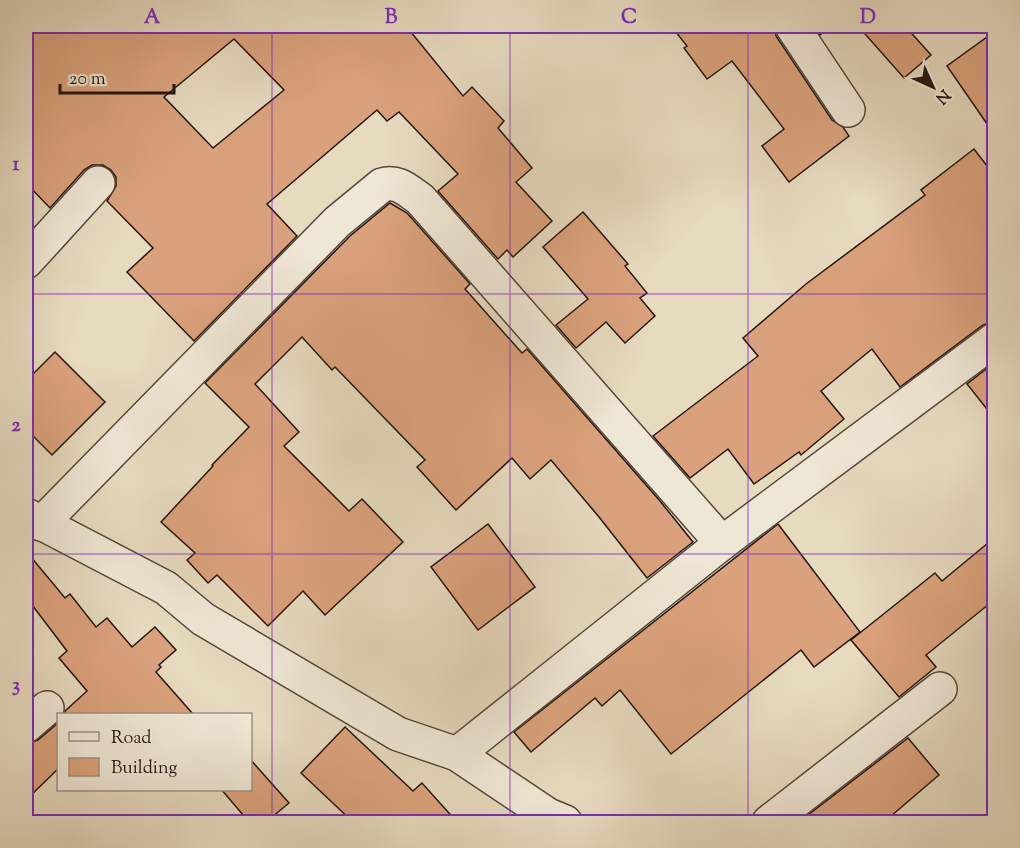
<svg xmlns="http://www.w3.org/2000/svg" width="1020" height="848" viewBox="0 0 1020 848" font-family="'Sorts Mill Goudy',serif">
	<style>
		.building { fill: #daa27c; stroke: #25160e; stroke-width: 1.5; fill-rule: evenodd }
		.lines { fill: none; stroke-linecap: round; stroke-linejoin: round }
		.street-casing { stroke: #55473a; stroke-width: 36 }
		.street { stroke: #efe7d5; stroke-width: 33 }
		.grid { fill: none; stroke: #7b2cbf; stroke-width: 1.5; stroke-opacity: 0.55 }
		.neatline { fill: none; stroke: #7b2cbf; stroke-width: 2 }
		.grid-label { font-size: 20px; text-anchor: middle; font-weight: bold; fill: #7b2cbf }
	</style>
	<rect width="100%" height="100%" fill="#e6dabf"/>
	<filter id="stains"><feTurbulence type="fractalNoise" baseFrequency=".00333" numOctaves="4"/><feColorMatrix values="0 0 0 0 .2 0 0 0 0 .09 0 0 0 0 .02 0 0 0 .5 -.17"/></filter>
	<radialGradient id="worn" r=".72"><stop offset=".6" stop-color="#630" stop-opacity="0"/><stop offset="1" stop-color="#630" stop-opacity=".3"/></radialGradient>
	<g class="building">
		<path d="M26 26H406L463 96 472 87 504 121 498 128 532 168 516 182 552 221 513 257 507 250 498 259 438 191 458 174 399 112 387 121 377 110 267 204 297 236 194 341 127 272 153 248 107 201 116 186V177L111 170 103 165H92L84 170 50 208 26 183ZM234 39 284 90 213 148 164 97Z"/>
		<path d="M671 26H774L776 36 832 120 843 127 849 136 789 182 762 146 784 129 732 61 707 79 684 48 687 46Z"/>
		<path d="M814 26H831L820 35Z"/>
		<path d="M858 26H905L931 55 904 78Z"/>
		<path d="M994 32V134L947 66Z"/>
		<path d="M974 149 994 175V322L983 325 900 387 872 349 821 391 844 419 801 455 799 452 754 484 728 449 690 478 653 436 758 356 743 338 806 284 925 195 921 190Z"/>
		<path d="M390 203 407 213 470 284 465 289 522 353 527 349 660 501 693 542 647 578 599 517 551 460 530 479 512 458 456 510 417 467 425 460 335 367 332 370 302 337 255 384 299 432 284 446 349 511 362 499 403 542 325 615 303 591 268 626 217 575 208 583 187 560 195 553 161 522 213 466 212 465 249 427 205 383 350 236Z"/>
		<path d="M583 212 628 264 625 266 647 293 640 298 655 316 625 343 606 322 576 348 556 325 588 299 543 247Z"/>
		<path d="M55 352 105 402 52 455 26 429V381Z"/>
		<path d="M994 363V418L967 384Z"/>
		<path d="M488 524 535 587 478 630 431 567Z"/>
		<path d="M778 524 860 632 814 667 801 650 671 754 620 690 602 706 595 698 531 752 514 732Z"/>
		<path d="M994 538V600L926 655 936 667 899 697 851 640 935 573 942 581Z"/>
		<path d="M26 551 65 598 70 594 96 627 107 618 132 647 155 627 176 650 159 665 161 667 156 672 193 714H65V711L87 691 59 658 67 651 26 597Z"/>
		<path d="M58 723V769L26 800V744L38 740Z"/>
		<path d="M345 727 413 791 422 783 457 822H353L301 773Z"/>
		<path d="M908 738 939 775 884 822H799Z"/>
		<path d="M250 759 289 803 266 822H249L221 789H250Z"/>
	</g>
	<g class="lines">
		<g class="street-casing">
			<g id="street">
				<path d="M792 26 848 110"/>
				<path d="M26 262 98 183"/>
				<path d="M26 515 166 588 203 619 398 734 457 754 548 815 565 822"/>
				<path d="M41 524 337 222 382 185C397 180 407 190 420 199L722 543"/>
				<path d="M26 726 47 708"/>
				<path d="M457 754 722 543 994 340"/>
				<path d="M769 822 940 689"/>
			</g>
		</g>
		<use href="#street" class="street"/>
	</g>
	<path class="grid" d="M272 26V822M510 26V822M748 26V822M26 294H994M26 554H994"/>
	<rect width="1020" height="848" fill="none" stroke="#e6dabf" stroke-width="66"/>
	<rect x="57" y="713" width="195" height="78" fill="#efe7d5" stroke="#9e9385" stroke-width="1.5"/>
	<rect x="69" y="732" width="30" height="9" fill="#efe7d5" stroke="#9e9385" stroke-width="1.5"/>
	<text x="111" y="743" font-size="18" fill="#25160e">Road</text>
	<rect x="69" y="758" width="30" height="18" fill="#daa27c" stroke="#9e9385" stroke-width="1.5"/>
	<text x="111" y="773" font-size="18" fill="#25160e">Building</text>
	<g transform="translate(933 87) rotate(135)" stroke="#efe7d5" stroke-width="4.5" paint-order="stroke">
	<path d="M0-4.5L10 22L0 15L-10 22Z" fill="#25160e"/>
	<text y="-9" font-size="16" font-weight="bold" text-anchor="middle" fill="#25160e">N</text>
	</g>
	<path d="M60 84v9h114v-9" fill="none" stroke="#25160e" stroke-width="3"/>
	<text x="69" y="84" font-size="18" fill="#25160e" stroke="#efe7d5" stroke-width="4.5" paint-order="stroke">20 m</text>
	<rect x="33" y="33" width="954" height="782" class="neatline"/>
	<g class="grid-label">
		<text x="152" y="23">A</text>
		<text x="391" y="23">B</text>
		<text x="629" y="23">C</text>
		<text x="868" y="23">D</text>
		<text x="16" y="170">1</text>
		<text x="16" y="431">2</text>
		<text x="16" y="691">3</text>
	</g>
	<rect width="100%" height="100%" filter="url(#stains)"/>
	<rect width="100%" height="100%" fill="url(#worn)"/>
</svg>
